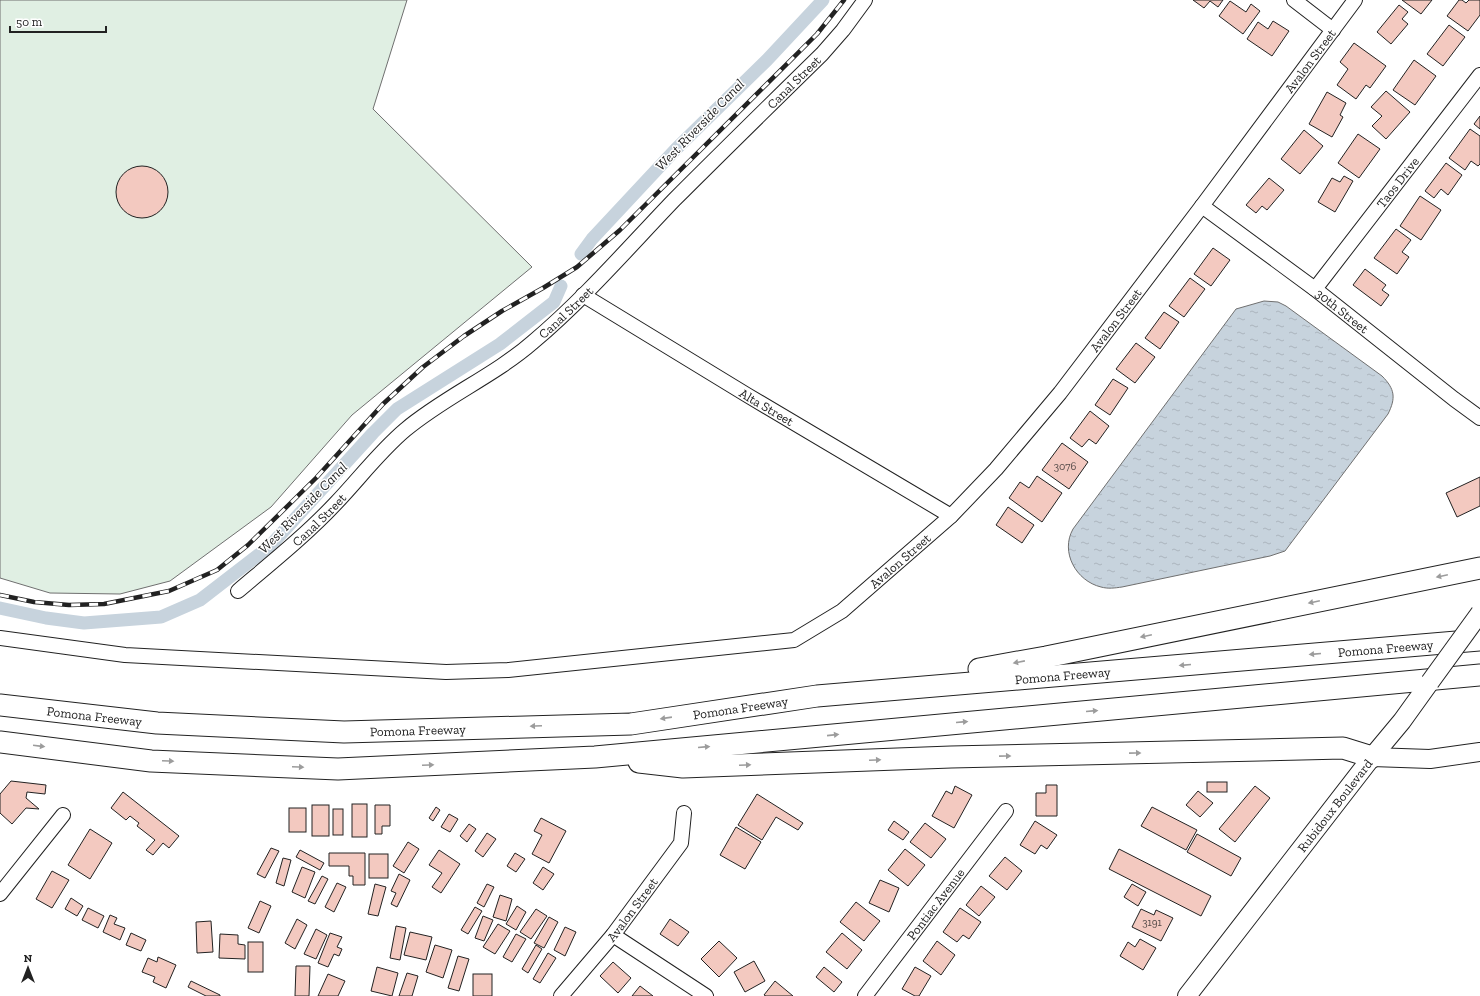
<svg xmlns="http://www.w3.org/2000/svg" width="1480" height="996" viewBox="0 0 1480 996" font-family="'Zilla Slab',serif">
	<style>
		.green { fill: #e0efe3; stroke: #6f6f6f }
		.water { fill: url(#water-ripples); stroke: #6f6f6f }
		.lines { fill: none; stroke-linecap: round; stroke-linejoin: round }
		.canal { stroke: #c7d3dd; stroke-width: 13 }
		.building { fill: #f3c9c0; stroke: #222 }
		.minor-casing { stroke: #222; stroke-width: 16 }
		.major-casing { stroke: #222; stroke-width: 20 }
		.highway-casing { stroke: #222; stroke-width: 23 }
		.minor { stroke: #fff; stroke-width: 14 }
		.major { stroke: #fff; stroke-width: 18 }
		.highway { stroke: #fff; stroke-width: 21 }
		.rail-casing { stroke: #222; stroke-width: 4.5 }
		.rail { stroke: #fff; stroke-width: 3; stroke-dasharray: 9; stroke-linecap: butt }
		.major-bridge-casing { stroke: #222; stroke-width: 20; stroke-linecap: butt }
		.major-bridge { stroke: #fff; stroke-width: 18 }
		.oneway { fill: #9c9c9c }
		.labels { text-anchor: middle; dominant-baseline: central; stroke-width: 3; stroke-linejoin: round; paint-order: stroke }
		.number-label { font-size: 11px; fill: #564c4a }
		.street-label { font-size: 13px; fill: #222; stroke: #fff }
		.water-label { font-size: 14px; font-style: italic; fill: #222; stroke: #fff }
	</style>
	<defs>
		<pattern id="water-ripples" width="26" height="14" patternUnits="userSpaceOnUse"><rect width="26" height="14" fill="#c7d3dd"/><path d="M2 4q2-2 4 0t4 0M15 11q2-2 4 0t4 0" fill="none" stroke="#abb5bd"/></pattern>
	</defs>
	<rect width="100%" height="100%" fill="#fff"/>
	<path class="green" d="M0 0H407L373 109 532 267 352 415 271 507 170 581 120 594 50 593 0 578Z"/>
	<path class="water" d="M1264 301 1278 302 1286 306 1382 376C1395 389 1396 398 1388 414L1285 551 1270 556 1122 587C1115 588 1108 589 1101 587 1076 581 1060 552 1073 529L1236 309Z"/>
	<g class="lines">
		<g class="canal">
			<path d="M581 254 592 239 676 149 767 60 823 0"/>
			<path d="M0 608 46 618 84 623 161 617 200 600 270 546 373 433 397 409 500 344 554 302 561 286"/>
		</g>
	</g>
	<g class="building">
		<path d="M1193 0H1223L1218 7 1210 1 1204 8Z"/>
		<path d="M1402 0H1432L1421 14Z"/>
		<path d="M1459 0H1462L1466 3 1469 0H1480V15L1468 31 1447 16Z"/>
		<path d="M1230 1 1246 12 1251 4 1260 11 1243 34 1219 16Z"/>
		<path d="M1399 5 1408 12 1402 19 1408 24 1391 44 1377 32Z"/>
		<path d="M1273 21 1289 31 1272 56 1247 39 1258 22 1268 29Z"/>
		<path d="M1449 25 1465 37 1443 66 1427 54Z"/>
		<path d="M1354 43 1386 66 1370 88 1366 85 1356 99 1337 85 1348 69 1340 62Z"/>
		<path d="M1414 60 1436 76 1415 105 1393 90Z"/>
		<path d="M1386 91 1410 112 1386 139 1372 126 1382 116 1371 107Z"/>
		<path d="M1327 92 1346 103 1340 115 1343 117 1332 137 1309 124Z"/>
		<path d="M1480 116V129L1474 124Z"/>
		<path d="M1470 129 1480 136V164L1478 166 1471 161 1465 170 1449 158Z"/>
		<path d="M1304 130 1323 146 1300 174 1281 159Z"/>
		<path d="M1358 134 1380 149 1359 178 1338 163Z"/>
		<path d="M1446 163 1462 175 1448 195 1441 189 1434 198 1425 191Z"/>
		<circle cx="142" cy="192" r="26"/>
		<path d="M1344 176 1353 181 1335 212 1318 202 1332 178 1340 182Z"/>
		<path d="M1269 178 1284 190 1267 210 1262 206 1256 213 1246 205Z"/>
		<path d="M1420 196 1441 210 1421 240 1400 226Z"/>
		<path d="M1396 229 1411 240 1402 252 1409 257 1397 274 1374 258Z"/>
		<path d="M1213 248 1230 260 1211 286 1194 274Z"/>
		<path d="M1365 269 1386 285 1382 290 1389 295 1381 306 1353 285Z"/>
		<path d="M1190 278 1205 289 1184 317 1169 306Z"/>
		<path d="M1164 312 1179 322 1160 349 1145 338Z"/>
		<path d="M1136 343 1155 357 1135 383 1116 369Z"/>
		<path d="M1113 379 1128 388 1110 415 1095 405Z"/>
		<path d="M1090 411 1109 426 1096 444 1089 439 1082 447 1070 438Z"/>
		<path d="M1062 443 1088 462 1069 489 1042 470Z"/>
		<path d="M1037 476 1062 493 1042 522 1009 498 1020 482 1029 488Z"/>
		<path d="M1480 477V506L1457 517 1446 493Z"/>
		<path d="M1008 507 1034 525 1022 543 996 525Z"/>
		<path d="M11 781 46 785 45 794 27 792 26 798 39 809 26 808 12 824 0 813V794Z"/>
		<rect x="1207" y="782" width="20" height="10"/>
		<path d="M1046 785H1057V816H1036V793H1046Z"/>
		<path d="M955 786 972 795 954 828 932 816 946 791 952 794Z"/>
		<path d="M1255 786 1270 798 1235 842 1219 829Z"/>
		<path d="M1198 791 1213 803 1200 817 1186 805Z"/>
		<path d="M123 792 179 836 169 848 163 843 153 855 146 850 155 840 137 826 139 823 130 816 126 820 111 808Z"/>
		<path d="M757 794 803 823 798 830 776 817 762 840 738 825Z"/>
		<rect x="352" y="804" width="15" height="33"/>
		<rect x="312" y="805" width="17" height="31"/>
		<path d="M375 805H390V826H382V834H375Z"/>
		<path d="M436 807 440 810 433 821 429 818Z"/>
		<path d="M1152 807 1197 830 1186 850 1141 826Z"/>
		<rect x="289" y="808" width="17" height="24"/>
		<rect x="333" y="809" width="10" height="26"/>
		<path d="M449 814 458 819 450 832 441 827Z"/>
		<path d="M541 818 566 831 549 863 532 854 542 835 534 831Z"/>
		<path d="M894 821 909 832 903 840 888 830Z"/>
		<path d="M1035 821 1057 835 1047 849 1041 845 1035 854 1020 845Z"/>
		<path d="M925 823 946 839 931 858 910 842Z"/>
		<path d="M469 824 476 829 467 842 460 836Z"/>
		<path d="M736 827 761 842 745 869 720 855Z"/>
		<path d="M90 829 112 843 90 879 68 865Z"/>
		<path d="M487 833 496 839 483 857 475 851Z"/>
		<path d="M1197 834 1241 858 1231 876 1187 852Z"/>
		<path d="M408 842 419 849 404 873 393 866Z"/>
		<path d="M271 848 279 851 265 878 257 874Z"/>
		<path d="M905 849 925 865 908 886 888 870Z"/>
		<path d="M1119 849 1211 896 1201 916 1109 869Z"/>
		<path d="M300 850 324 863 320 870 296 857Z"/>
		<path d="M439 850 460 864 441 893 432 887 442 873 429 865Z"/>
		<path d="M329 853H365V885H353V876H349V866H329Z"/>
		<path d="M515 853 525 859 516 872 507 866Z"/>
		<rect x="369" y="854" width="19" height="24"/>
		<path d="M1005 857 1022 871 1007 890 989 876Z"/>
		<path d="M283 858 291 860 284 886 276 883Z"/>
		<path d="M302 867 315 872 305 898 292 892Z"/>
		<path d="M543 867 554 874 543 890 533 883Z"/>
		<path d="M52 871 69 880 52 908 36 899Z"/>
		<path d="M399 874 410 880 397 907 391 904 396 893 391 891Z"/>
		<path d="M322 876 328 879 315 904 308 901Z"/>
		<path d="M880 880 899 888 889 912 869 903Z"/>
		<path d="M337 883 346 887 334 912 325 907Z"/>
		<path d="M375 884 386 887 378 916 368 914Z"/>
		<path d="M487 884 494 887 484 907 477 903Z"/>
		<path d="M1132 884 1146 892 1138 906 1124 897Z"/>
		<path d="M981 886 995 897 979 916 966 905Z"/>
		<path d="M500 895 512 899 506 921 493 917Z"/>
		<path d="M71 898 83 906 77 916 65 909Z"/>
		<path d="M260 901 271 906 259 933 248 928Z"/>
		<path d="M856 902 880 921 864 941 840 922Z"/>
		<path d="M517 906 526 912 516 930 506 924Z"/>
		<path d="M475 907 482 911 468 934 461 930Z"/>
		<path d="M88 908 104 916 98 928 82 920Z"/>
		<path d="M960 908 981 922 969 939 963 935 957 942 943 932Z"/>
		<path d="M536 909 547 916 531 939 520 932Z"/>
		<path d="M1141 909 1154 915 1156 910 1173 918 1161 941 1132 927Z"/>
		<path d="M110 915 117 918 114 924 125 928 120 940 103 932Z"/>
		<path d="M483 916 493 920 484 941 475 938Z"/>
		<path d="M549 917 558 922 544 948 534 943Z"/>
		<path d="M297 919 307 925 295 949 285 943Z"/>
		<path d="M670 919 689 932 678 946 660 934Z"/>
		<path d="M211 921 213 952 197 953 196 922Z"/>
		<path d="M498 924 510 931 495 954 483 947Z"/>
		<path d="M396 926 406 928 400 960 390 958Z"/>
		<path d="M565 927 576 932 565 956 554 950Z"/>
		<path d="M316 929 327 935 316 959 304 954Z"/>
		<path d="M410 932 432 937 426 960 404 955Z"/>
		<path d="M131 933 146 940 141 951 126 945Z"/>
		<path d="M330 933 342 937 337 947 342 949 339 956 334 954 328 967 318 963Z"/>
		<path d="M842 933 862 950 847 969 826 952Z"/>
		<path d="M220 934 238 935V944L245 945V959L219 958Z"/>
		<path d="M516 934 526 939 512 962 503 957Z"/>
		<path d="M1140 939 1156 948 1143 970 1120 956 1128 942 1135 947Z"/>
		<path d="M719 941 737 958 719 977 701 959Z"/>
		<path d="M937 941 955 955 941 975 923 961Z"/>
		<rect x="248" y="942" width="15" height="30"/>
		<path d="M435 945 452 950 443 978 426 972Z"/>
		<path d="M536 945 542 949 528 973 522 969Z"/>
		<path d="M548 953 556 958 540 983 533 979Z"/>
		<path d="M458 956 469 959 459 991 448 988Z"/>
		<path d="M158 957 176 965 166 988 153 982 155 977 142 972 148 958 157 962Z"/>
		<path d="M754 961 765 981 745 992 734 972Z"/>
		<path d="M613 962 631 978 618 993 600 976Z"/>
		<path d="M296 966H310L309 996H295Z"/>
		<path d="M377 967 398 973 392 996 371 991Z"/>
		<path d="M824 967 842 982 834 992 816 977Z"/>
		<path d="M915 967 931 976 919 996H915L902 989Z"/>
		<path d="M407 973 418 976 412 996H399Z"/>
		<path d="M328 974 345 981 338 996H318Z"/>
		<rect x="473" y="974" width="19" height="22"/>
		<path d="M191 981 220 995V996H206L188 987Z"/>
		<path d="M775 981 793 996H766L764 995Z"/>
		<path d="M640 986 653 996H632Z"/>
	</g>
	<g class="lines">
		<g class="minor-casing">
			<g id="minor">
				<path d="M1294 0 1333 30"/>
				<path id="s1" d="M1202 206 1315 289 1454 399 1480 418"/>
				<path id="s2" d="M1315 289 1480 75"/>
				<path id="s3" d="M583 295 747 395 951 516"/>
				<path id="s4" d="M238 591C271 563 306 535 336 503 359 479 379 452 405 430 444 397 494 376 533 342 584 299 628 248 674 200 723 151 773 102 822 54L843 30 865 0"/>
				<path id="s5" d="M0 638 125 655 446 672 508 670 794 640 842 611 951 516 996 469 1060 393 1202 206 1355 0"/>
				<path d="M0 894 63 815"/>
				<path d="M613 935 706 996"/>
				<path id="s6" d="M561 996 613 935 681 843 684 813"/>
				<path id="s7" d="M865 996 1006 811"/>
			</g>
		</g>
		<g class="major-casing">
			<g id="major">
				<path d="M1372 757 1430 759 1480 752"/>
				<path id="s8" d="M1187 996 1372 757 1402 721 1430 682"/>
			</g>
		</g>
		<g class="highway-casing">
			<g id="highway">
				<path d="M979 669 1046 657 1480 568"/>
				<path id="s9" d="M0 705 157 723 344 732 631 724 817 696 1480 640"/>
				<path d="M0 742 151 761 338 769 595 757 1480 675"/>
				<path d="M639 762 683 767 951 757 1343 748 1372 757"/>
			</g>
		</g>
		<use href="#minor" class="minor"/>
		<use href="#major" class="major"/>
		<use href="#highway" class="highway"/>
		<g class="rail-casing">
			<path id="rail" d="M0 595 34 602 69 605 104 604 169 591 217 570 248 545 316 478 383 404 423 367 464 336 502 311 543 288 577 267 620 230 817 34 844 0"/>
		</g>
		<use href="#rail" class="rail"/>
		<g class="major-bridge-casing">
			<path id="major-bridge" d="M1430 682 1480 613"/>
		</g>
		<use href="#major-bridge" class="major-bridge"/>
	</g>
	<defs><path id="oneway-solid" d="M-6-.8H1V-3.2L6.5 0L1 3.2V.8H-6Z"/></defs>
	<g class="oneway">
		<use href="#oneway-solid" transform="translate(1442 576) rotate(168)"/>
		<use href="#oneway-solid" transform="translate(1314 602) rotate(168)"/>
		<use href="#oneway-solid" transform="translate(1146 636) rotate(168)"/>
		<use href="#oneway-solid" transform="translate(1315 654) rotate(175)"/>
		<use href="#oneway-solid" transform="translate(1019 662) rotate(169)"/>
		<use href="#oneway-solid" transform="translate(1185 665) rotate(175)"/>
		<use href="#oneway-solid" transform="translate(1092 711) rotate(-5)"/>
		<use href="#oneway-solid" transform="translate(666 718) rotate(172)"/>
		<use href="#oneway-solid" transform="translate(962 722) rotate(-5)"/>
		<use href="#oneway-solid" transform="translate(536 726) rotate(178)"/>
		<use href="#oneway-solid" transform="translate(833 735) rotate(-6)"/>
		<use href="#oneway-solid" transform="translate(39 746) rotate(7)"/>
		<use href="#oneway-solid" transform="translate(704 747) rotate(-5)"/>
		<use href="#oneway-solid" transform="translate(1135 753) rotate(-1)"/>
		<use href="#oneway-solid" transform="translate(1005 756) rotate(-1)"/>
		<use href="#oneway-solid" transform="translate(875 760) rotate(-2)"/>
		<use href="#oneway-solid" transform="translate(168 761) rotate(3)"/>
		<use href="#oneway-solid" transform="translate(428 765) rotate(-3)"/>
		<use href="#oneway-solid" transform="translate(745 765) rotate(-2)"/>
		<use href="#oneway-solid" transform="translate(298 767) rotate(3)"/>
	</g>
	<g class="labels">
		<g class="number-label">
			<text x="1065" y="466">3076</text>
			<text x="1152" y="922">3191</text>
		</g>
		<g class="street-label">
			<text stroke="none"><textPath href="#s5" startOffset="1578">Avalon Street</textPath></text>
			<text stroke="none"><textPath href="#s4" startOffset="756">Canal Street</textPath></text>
			<text stroke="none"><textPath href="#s2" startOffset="135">Taos Drive</textPath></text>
			<text stroke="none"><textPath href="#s1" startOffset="175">30th Street</textPath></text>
			<text stroke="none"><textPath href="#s4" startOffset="432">Canal Street</textPath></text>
			<text stroke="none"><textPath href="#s5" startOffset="1254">Avalon Street</textPath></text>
			<text stroke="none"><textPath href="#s3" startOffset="215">Alta Street</textPath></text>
			<text stroke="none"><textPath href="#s4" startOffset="108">Canal Street</textPath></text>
			<text stroke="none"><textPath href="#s5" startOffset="930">Avalon Street</textPath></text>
			<text stroke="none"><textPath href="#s9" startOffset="1391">Pomona Freeway</textPath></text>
			<text stroke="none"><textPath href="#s9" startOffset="1067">Pomona Freeway</textPath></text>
			<text stroke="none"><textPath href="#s9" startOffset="743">Pomona Freeway</textPath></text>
			<text stroke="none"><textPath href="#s9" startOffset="95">Pomona Freeway</textPath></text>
			<text stroke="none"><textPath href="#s9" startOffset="419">Pomona Freeway</textPath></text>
			<text stroke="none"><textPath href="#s8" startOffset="241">Rubidoux Boulevard</textPath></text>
			<text stroke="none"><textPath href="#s7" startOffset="116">Pontiac Avenue</textPath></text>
			<text stroke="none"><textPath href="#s6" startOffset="112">Avalon Street</textPath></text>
		</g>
		<g class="water-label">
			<text transform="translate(700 125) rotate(-46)">West Riverside Canal</text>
			<text transform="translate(303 508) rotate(-46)">West Riverside Canal</text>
		</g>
	</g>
	<g transform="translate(28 968)" stroke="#ffffff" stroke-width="3" paint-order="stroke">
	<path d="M0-3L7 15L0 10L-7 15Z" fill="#222222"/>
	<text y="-6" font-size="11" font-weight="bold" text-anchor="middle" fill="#222222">N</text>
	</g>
	<path d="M10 26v6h96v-6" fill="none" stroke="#222222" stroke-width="2"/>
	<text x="16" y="26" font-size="12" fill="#222222" stroke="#ffffff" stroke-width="3" paint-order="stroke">50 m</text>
</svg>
